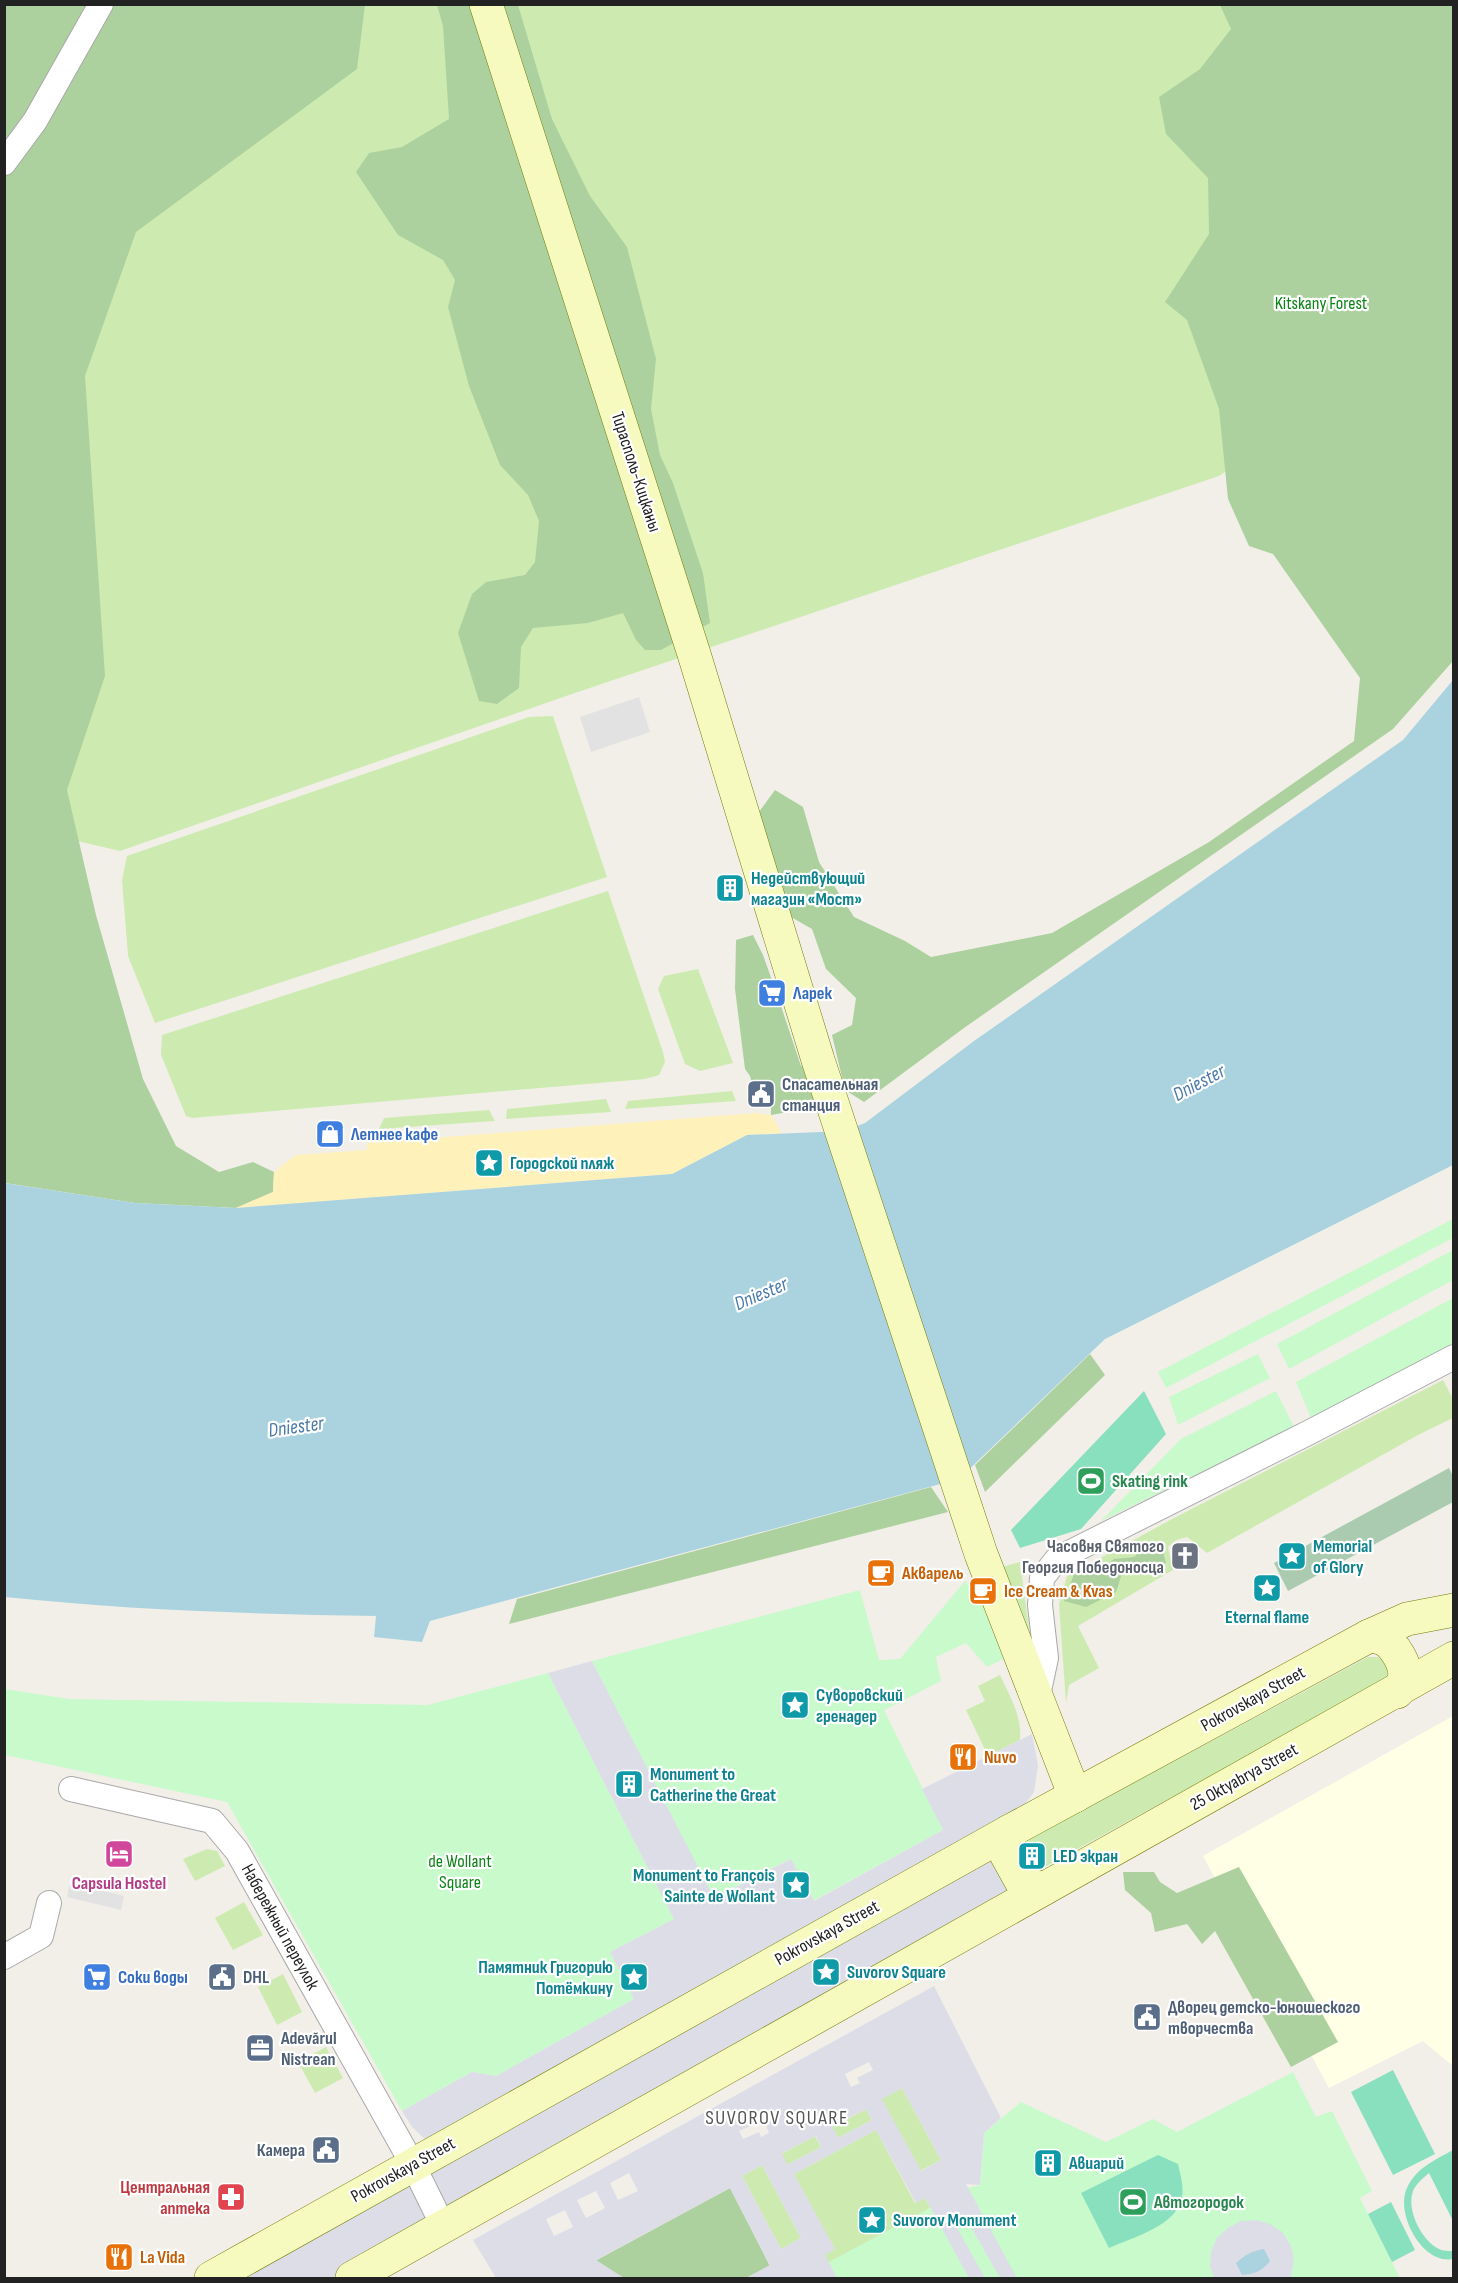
<svg xmlns="http://www.w3.org/2000/svg" width="1458" height="2283" viewBox="0 0 1458 2283" font-family="'Sofia Sans Condensed',sans-serif">
	<style>
		.education { fill: #ffffe5 }
		.grass { fill: #cdebb0 }
		.forest { fill: #add19e }
		.sand { fill: #fff1ba }
		.cemetery { fill: #aacbaf }
		.park { fill: #c8facc }
		.pitch { fill: #88e0be }
		.parking { fill: #e2e2e2 }
		.plaza { fill: #dddde8; fill-rule: evenodd }
		.water { fill: #aad3df }
		.lines { fill: none; stroke-linecap: round; stroke-linejoin: round }
		.street-casing { stroke: #a9a9a9; stroke-width: 26 }
		.secondary-casing { stroke: #707d05; stroke-width: 34 }
		.street { stroke: #fff; stroke-width: 24 }
		.secondary { stroke: #f7fabf; stroke-width: 33 }
		.labels { text-anchor: middle; dominant-baseline: central; stroke-width: 4.5; stroke-linejoin: round; paint-order: stroke }
		.park-label { font-size: 18px; fill: #0c8416; stroke: #fff }
		.street-label { font-size: 18px; fill: #222; stroke: #fff }
		.culture-label { font-size: 18px; font-weight: bold; fill: #0d838f; stroke: #fff; text-anchor: start }
		.shop-label { font-size: 18px; font-weight: bold; fill: #366cbe; stroke: #fff; text-anchor: start }
		.service-label { font-size: 18px; font-weight: bold; fill: #4e5e75; stroke: #fff; text-anchor: start }
		.leisure-label { font-size: 18px; font-weight: bold; fill: #27864d; stroke: #fff; text-anchor: start }
		.worship-label { font-size: 18px; font-weight: bold; fill: #5b616d; stroke: #fff; text-anchor: end }
		.food-label { font-size: 18px; font-weight: bold; fill: #c56008; stroke: #fff; text-anchor: start }
		.hotel-label { font-size: 18px; font-weight: bold; fill: #b23c85; stroke: #fff }
		.health-label { font-size: 18px; font-weight: bold; fill: #be3a42; stroke: #fff; text-anchor: end }
		.water-label { font-size: 20px; font-style: italic; fill: #4a7aab; stroke: #fff }
		.neighbourhood-label { font-size: 20px; letter-spacing: 1.5px; fill: #555; stroke: #fff }
	</style>
	<rect width="100%" height="100%" fill="#f2efe9"/>
	<path class="education" d="M1453 1716V2066L1423 2041 1329 2088 1203 1856Z"/>
	<g class="grass">
		<path d="M5 5H1453L1281 434 1219 476 569 695 120 851 5 824Z"/>
		<path d="M553 716 607 877 155 1023 128 956 122 880 127 856 529 717Z"/>
		<path d="M608 891 663 1052 665 1062 659 1075 645 1079 192 1118 186 1116 161 1055 162 1035Z"/>
		<path d="M698 969 733 1063 700 1071 685 1064 658 989 664 976Z"/>
		<path d="M732 1091 736 1101 625 1109 628 1101Z"/>
		<path d="M606 1099 611 1112 506 1119 507 1109Z"/>
		<path d="M489 1110 495 1121 379 1129 384 1118Z"/>
		<path d="M1443 1380 1453 1399V1418L1420 1434 1207 1553 1187 1537 1176 1540 1168 1547 1173 1570 1078 1626 1099 1668 1069 1685 1066 1703 1059 1604 1067 1576 1174 1518Z"/>
		<path d="M1020 1562 1032 1651 1002 1567Z"/>
		<path d="M1368 1657H1378L1385 1661 1388 1669 1386 1680 1039 1870 1031 1871 1019 1854 1024 1842Z"/>
		<path d="M1000 1675C1010 1697 1022 1715 1020 1740L988 1756 966 1710 985 1701 978 1686Z"/>
		<path d="M207 1849 217 1851 225 1866 195 1881 183 1859Z"/>
		<path d="M244 1902 263 1935 233 1950 215 1918Z"/>
		<path d="M283 1974 302 2012 277 2025 258 1987Z"/>
		<path d="M326 2047 343 2078 315 2093 298 2062Z"/>
		<path d="M902 2088 941 2160 920 2171 881 2099Z"/>
		<path d="M866 2109 872 2120 838 2138 832 2127Z"/>
		<path d="M876 2130 915 2203 925 2198 969 2278H837L824 2254 834 2249 794 2174Z"/>
		<path d="M815 2136 821 2147 787 2165 781 2154Z"/>
		<path d="M762 2165 801 2238 781 2249 742 2176Z"/>
	</g>
	<g class="forest">
		<path d="M4 5H365L357 69 136 232 85 376 105 676 67 790 96 915 143 1079 176 1146 219 1172 253 1162 274 1172 273 1192 236 1208 135 1203 5 1183Z"/>
		<path d="M437 5H518L552 119 590 196 627 247 656 359 651 409 660 455 673 483 703 573 710 623 661 650H645L636 640 623 613 588 623 533 628 521 647 519 688 497 704 479 701 458 633 472 594 486 582 525 575 535 562 539 521 528 495 500 465 469 386 448 307 455 280 443 260 398 235 356 172 369 153 402 147 449 119 443 26Z"/>
		<path d="M1220 5H1453V661L1393 729 964 1028 864 1102 845 1090 832 1035 852 1025 856 998 826 969 812 929 791 917 756 816 775 790 803 807 819 862 854 917 905 941 931 957 1052 933 1209 842 1354 741 1360 678 1273 554 1249 546 1228 499 1219 409 1187 320 1165 302 1209 234 1208 178 1166 134 1159 97 1200 69 1231 29Z"/>
		<path d="M753 935 763 955 773 983 764 987 770 1002 779 1000 801 1066 809 1063 824 1109H806L771 1115V1094L764 1086 753 1087 750 1076 745 1069 735 989 736 940Z"/>
		<path d="M1090 1354 1105 1375 985 1492 975 1465Z"/>
		<path d="M931 1487 948 1512 509 1624 517 1599Z"/>
		<path d="M1148 1544 1161 1545 1166 1563 1151 1573 1124 1567 1116 1592 1086 1607 1064 1601 1074 1574 1098 1572 1114 1559 1134 1557Z"/>
		<path d="M1239 1867 1338 2042 1291 2067 1215 1931 1202 1944 1187 1924 1155 1932 1151 1913 1125 1890 1123 1872H1154L1160 1882 1177 1893Z"/>
		<path d="M730 2188 770 2266 746 2278H624L595 2261Z"/>
	</g>
	<path class="sand" d="M756 1113 771 1115 782 1133 747 1135 672 1174 236 1208 273 1192 274 1172 296 1155 367 1150V1143Z"/>
	<path class="cemetery" d="M1449 1468 1453 1476V1502L1288 1591 1274 1563Z"/>
	<g class="park">
		<path d="M1453 1219V1238L1166 1388 1158 1372Z"/>
		<path d="M1453 1250V1280L1289 1369 1277 1344Z"/>
		<path d="M1453 1298V1348L1313 1423 1296 1382Z"/>
		<path d="M1258 1354 1270 1378 1178 1425 1169 1397Z"/>
		<path d="M1276 1391 1294 1427 1101 1521 1181 1439Z"/>
		<path d="M965 1581 982 1603 1003 1659 987 1667 966 1643 936 1657 941 1681 884 1710 943 1830 813 1901 790 1859 713 1898 592 1661 860 1590 879 1660 900 1659Z"/>
		<path d="M548 1673 674 1919 610 1952 634 1999 496 2076 472 2072 402 2111 227 1802 5 1755 4 1689 69 1699 428 1705Z"/>
		<path d="M1293 2072 1316 2117 1332 2111 1372 2191 1360 2198 1400 2278H799L967 2188 980 2185 984 2133 1021 2102 1106 2142 1153 2119 1177 2132Z"/>
	</g>
	<g class="pitch">
		<path d="M1144 1391 1166 1434 1081 1529 1020 1548 1011 1530Z"/>
		<path d="M1393 2070 1435 2154 1393 2175 1351 2092Z"/>
		<path d="M1453 2150V2221L1429 2173C1423 2178 1416 2184 1413 2191 1406 2210 1422 2241 1439 2249 1443 2251 1449 2251 1453 2251V2259C1422 2265 1395 2213 1407 2188 1416 2168 1435 2160 1453 2150Z"/>
		<path d="M1158 2155 1178 2164C1180 2174 1184 2186 1182 2197 1177 2226 1133 2237 1109 2248L1081 2193Z"/>
		<path d="M1391 2202 1415 2250 1392 2262 1368 2214Z"/>
	</g>
	<g class="parking">
		<path d="M639 697 650 732 591 752 580 717Z"/>
		<path d="M70 1883 124 1896 121 1910 67 1897Z"/>
	</g>
	<g class="plaza">
		<path d="M592 1661 714 1898 791 1859 814 1901 943 1830 922 1789 1032 1734 1038 1765 1034 1792 1022 1808 436 2140 425 2139 412 2127 402 2111 472 2072 496 2076 634 1999 610 1952 674 1919 548 1673Z"/>
		<path d="M1010 1831 1043 1889 352 2278H211Z"/>
		<path d="M934 1986 1001 2118 984 2133 980 2185 966 2184 1017 2278H1000L967 2220 956 2226 985 2278H969L925 2198 916 2203 876 2130 794 2174 835 2249 825 2255 837 2278H746L770 2265 730 2188 596 2260 624 2278H496L473 2240ZM869 2062 873 2070 857 2078 860 2083 851 2087 845 2074ZM902 2088 941 2160 921 2171 882 2099ZM866 2109 872 2120 838 2138 832 2126ZM764 2120 769 2133 761 2137 759 2132 743 2139 739 2131ZM816 2136 821 2147 787 2165 782 2153ZM762 2165 801 2238 781 2249 742 2176ZM629 2173 638 2191 618 2200 610 2183ZM596 2191 605 2208 586 2218 577 2200ZM565 2210 573 2227 554 2236 546 2219Z"/>
		<path d="M1256 2220 1270 2224 1282 2232 1290 2244 1294 2258 1291 2278H1214L1210 2266 1211 2251 1217 2238 1228 2228 1241 2221Z"/>
	</g>
	<g class="water">
		<path d="M1453 680V1165L1105 1339 959 1479 430 1621 422 1642 374 1637 376 1616C252 1614 128 1610 5 1597L4 1183 135 1203 236 1208 672 1174 747 1135 844 1131 865 1123 974 1041 1403 740Z"/>
		<path d="M1264 2249 1270 2261C1262 2271 1255 2274 1242 2275L1236 2263C1245 2255 1252 2251 1264 2249Z"/>
	</g>
	<g class="lines">
		<g class="street-casing">
			<g id="street">
				<path d="M4 163 35 121 101 4"/>
				<path d="M1037 1700 1046 1658 1040 1605 1042 1578 1057 1559 1308 1433 1454 1357"/>
				<path d="M71 1789 212 1821 237 1851 413 2165 444 2228"/>
				<path d="M4 1957 41 1936 49 1903"/>
			</g>
		</g>
		<g class="secondary-casing">
			<g id="secondary">
				<path d="M486 4 694 654 818 1060 981 1554 1075 1796"/>
				<path d="M1369 1636C1373 1636 1378 1637 1383 1639 1394 1644 1408 1666 1404 1679 1403 1683 1400 1688 1397 1692"/>
				<path d="M1010 1831 1006 1854 1021 1881 1043 1889"/>
				<path d="M211 2278 1010 1831 1369 1636 1407 1619 1454 1610"/>
				<path d="M352 2278 1454 1658"/>
			</g>
		</g>
		<use href="#street" class="street"/>
		<use href="#secondary" class="secondary"/>
	</g>
	<defs>
		<g id="building-square" transform="scale(1.5)"><rect x="-9" y="-9" width="18" height="18" rx="4" fill="#0f9aa8" stroke="#fff"/><path d="M-4-6H4V6H1V3H-1V6H-4ZM-2.5-4.3h1.7v1.8h-1.7ZM.8-4.3h1.7v1.8H.8ZM-2.5-1h1.7V.8h-1.7ZM.8-1h1.7V.8H.8Z" fill="#fff"/></g>
		<g id="supermarket-square" transform="scale(1.5)"><rect x="-9" y="-9" width="18" height="18" rx="4" fill="#3f7fe0" stroke="#fff"/><path d="M-6-5.5h2.5l.6 2H6L4.5 2H-2.5L-4.4-4H-6ZM-1.5 3.2a1.3 1.3 0 1 0 .1 0ZM3 3.2a1.3 1.3 0 1 0 .1 0Z" fill="#fff"/></g>
		<g id="civic-square" transform="scale(1.5)"><rect x="-9" y="-9" width="18" height="18" rx="4" fill="#5c6f8a" stroke="#fff"/><path d="M-.6-6.5H3V-4.5H.6V-3L4-1V1h2V6H-6V1h2V-1L-.6-3ZM-1.2 2.5V6h2.4V2.5Z" fill="#fff"/></g>
		<g id="shop-square" transform="scale(1.5)"><rect x="-9" y="-9" width="18" height="18" rx="4" fill="#3f7fe0" stroke="#fff"/><path d="M-5-2.5h2.3a2.7 3.5 0 0 1 5.4 0H5L5.5 6h-11ZM-1.5-2.5h3a1.5 2.3 0 0 0-3 0Z" fill="#fff"/></g>
		<g id="sight-square" transform="scale(1.5)"><rect x="-9" y="-9" width="18" height="18" rx="4" fill="#0f9aa8" stroke="#fff"/><path d="M0-6L1.8-2.2L6-1.7L2.9 1.2L3.7 5.4L0 3.3L-3.7 5.4L-2.9 1.2L-6-1.7L-1.8-2.2Z" fill="#fff"/></g>
		<g id="stadium-square" transform="scale(1.5)"><rect x="-9" y="-9" width="18" height="18" rx="4" fill="#2e9e5b" stroke="#fff"/><path d="M0-5a6.5 5 0 1 0 0 10a6.5 5 0 1 0 0-10ZM-3.5-1.8h7v3.6h-7Z" fill="#fff"/></g>
		<g id="church-square" transform="scale(1.5)"><rect x="-9" y="-9" width="18" height="18" rx="4" fill="#6b7280" stroke="#fff"/><path d="M-1.2-6h2.4v3.5h3.3v2.4h-3.3V6h-2.4V-.1h-3.3v-2.4h3.3Z" fill="#fff"/></g>
		<g id="cafe-square" transform="scale(1.5)"><rect x="-9" y="-9" width="18" height="18" rx="4" fill="#e8710a" stroke="#fff"/><path d="M-5.5-4.5H6V0H3Q3 3.5 0 3.5H-2.5Q-5.5 3.5-5.5 0ZM3-3.2v2h1.7v-2ZM-6 4.5H4V6H-6Z" fill="#fff"/></g>
		<g id="restaurant-square" transform="scale(1.5)"><rect x="-9" y="-9" width="18" height="18" rx="4" fill="#e8710a" stroke="#fff"/><path d="M-5-6h1v4h1v-4h1v4h1v-4h1v5L-1.5 .5V6h-2V.5L-5-1ZM5-6V6H3V1.5H1.5Q1.5-4 5-6Z" fill="#fff"/></g>
		<g id="hotel-square" transform="scale(1.5)"><rect x="-9" y="-9" width="18" height="18" rx="4" fill="#d1479c" stroke="#fff"/><path d="M-6-4.5h1.5V1H6V5H4.5V3h-9V5H-6ZM-4 0a1.8 1.8 0 1 1 3.6 0ZM.5 0V-2.5h3Q6-2.5 6 0Z" fill="#fff"/></g>
		<g id="office-square" transform="scale(1.5)"><rect x="-9" y="-9" width="18" height="18" rx="4" fill="#5c6f8a" stroke="#fff"/><path d="M-6-3h4V-5.5h4V-3h4V5H-6ZM-1-4.5V-3h2v-1.5ZM-6 0V1H6V0Z" fill="#fff"/></g>
		<g id="pharmacy-square" transform="scale(1.5)"><rect x="-9" y="-9" width="18" height="18" rx="4" fill="#e0444e" stroke="#fff"/><path d="M-2-6h4v4h4v4h-4v4h-4v-4h-4v-4h4Z" fill="#fff"/></g>
	</defs>
	<g fill-rule="evenodd">
		<use href="#building-square" x="730" y="888"/>
		<use href="#supermarket-square" x="772" y="993"/>
		<use href="#civic-square" x="761" y="1094"/>
		<use href="#shop-square" x="330" y="1134"/>
		<use href="#sight-square" x="489" y="1163"/>
		<use href="#stadium-square" x="1091" y="1481"/>
		<use href="#church-square" x="1185" y="1556"/>
		<use href="#sight-square" x="1292" y="1556"/>
		<use href="#cafe-square" x="881" y="1573"/>
		<use href="#sight-square" x="1267" y="1588"/>
		<use href="#cafe-square" x="983" y="1591"/>
		<use href="#sight-square" x="795" y="1705"/>
		<use href="#restaurant-square" x="963" y="1757"/>
		<use href="#building-square" x="629" y="1784"/>
		<use href="#hotel-square" x="119" y="1854"/>
		<use href="#building-square" x="1032" y="1856"/>
		<use href="#sight-square" x="796" y="1885"/>
		<use href="#sight-square" x="826" y="1972"/>
		<use href="#supermarket-square" x="97" y="1977"/>
		<use href="#civic-square" x="222" y="1977"/>
		<use href="#sight-square" x="634" y="1977"/>
		<use href="#civic-square" x="1147" y="2017"/>
		<use href="#office-square" x="260" y="2048"/>
		<use href="#civic-square" x="326" y="2150"/>
		<use href="#building-square" x="1048" y="2163"/>
		<use href="#pharmacy-square" x="231" y="2197"/>
		<use href="#stadium-square" x="1133" y="2202"/>
		<use href="#sight-square" x="872" y="2220"/>
		<use href="#restaurant-square" x="119" y="2257"/>
	</g>
	<g class="labels">
		<g class="park-label">
			<text x="1321" y="303">Kitskany Forest</text>
			<text x="460" y="1861">de Wollant<tspan x="460" dy="21">Square</tspan></text>
		</g>
		<g class="street-label">
			<text transform="translate(636 472) rotate(72)">Тирасполь-Кицканы</text>
			<text transform="translate(1253 1699) rotate(-29)">Pokrovskaya Street</text>
			<text transform="translate(1244 1777) rotate(-29)">25 Oktyabrya Street</text>
			<text transform="translate(280 1927) rotate(61)">Набережный переулок</text>
			<text transform="translate(827 1933) rotate(-29)">Pokrovskaya Street</text>
			<text transform="translate(403 2170) rotate(-29)">Pokrovskaya Street</text>
		</g>
		<g class="culture-label">
			<text x="751" y="878">Недействующий<tspan x="751" dy="21">магазин «Мост»</tspan></text>
			<text x="510" y="1163">Городской пляж</text>
			<text x="1313" y="1546">Memorial<tspan x="1313" dy="21">of Glory</tspan></text>
			<text x="1267" y="1617" text-anchor="middle">Eternal flame</text>
			<text x="816" y="1695">Суворовский<tspan x="816" dy="21">гренадер</tspan></text>
			<text x="650" y="1774">Monument to<tspan x="650" dy="21">Catherine the Great</tspan></text>
			<text x="1053" y="1856">LED экран</text>
			<text x="775" y="1875" text-anchor="end">Monument to François<tspan x="775" dy="21">Sainte de Wollant</tspan></text>
			<text x="613" y="1967" text-anchor="end">Памятник Григорию<tspan x="613" dy="21">Потёмкину</tspan></text>
			<text x="847" y="1972">Suvorov Square</text>
			<text x="1069" y="2163">Авиарий</text>
			<text x="893" y="2220">Suvorov Monument</text>
		</g>
		<g class="shop-label">
			<text x="793" y="993">Ларек</text>
			<text x="351" y="1134">Летнее кафе</text>
			<text x="118" y="1977">Соки воды</text>
		</g>
		<g class="service-label">
			<text x="782" y="1084">Спасательная<tspan x="782" dy="21">станция</tspan></text>
			<text x="243" y="1977">DHL</text>
			<text x="1168" y="2007">Дворец детско-юношеского<tspan x="1168" dy="21">творчества</tspan></text>
			<text x="281" y="2038">Adevărul<tspan x="281" dy="21">Nistrean</tspan></text>
			<text x="305" y="2150" text-anchor="end">Камера</text>
		</g>
		<g class="leisure-label">
			<text x="1112" y="1481">Skating rink</text>
			<text x="1154" y="2202">Автогородок</text>
		</g>
		<g class="worship-label">
			<text x="1164" y="1546">Часовня Святого<tspan x="1164" dy="21">Георгия Победоносца</tspan></text>
		</g>
		<g class="food-label">
			<text x="902" y="1573">Акварель</text>
			<text x="1004" y="1591">Ice Cream &amp; Kvas</text>
			<text x="984" y="1757">Nuvo</text>
			<text x="140" y="2257">La Vida</text>
		</g>
		<g class="hotel-label">
			<text x="119" y="1883">Capsula Hostel</text>
		</g>
		<g class="health-label">
			<text x="210" y="2187">Центральная<tspan x="210" dy="21">аптека</tspan></text>
		</g>
		<g class="water-label">
			<text transform="translate(1199 1083) rotate(-28)">Dniester</text>
			<text transform="translate(761 1294) rotate(-23)">Dniester</text>
			<text transform="translate(296 1427) rotate(-8)">Dniester</text>
		</g>
		<g class="neighbourhood-label">
			<text x="777" y="2118">SUVOROV SQUARE</text>
		</g>
	</g>
	<rect width="1458" height="2283" fill="none" stroke="#222222" stroke-width="12"/>
</svg>
